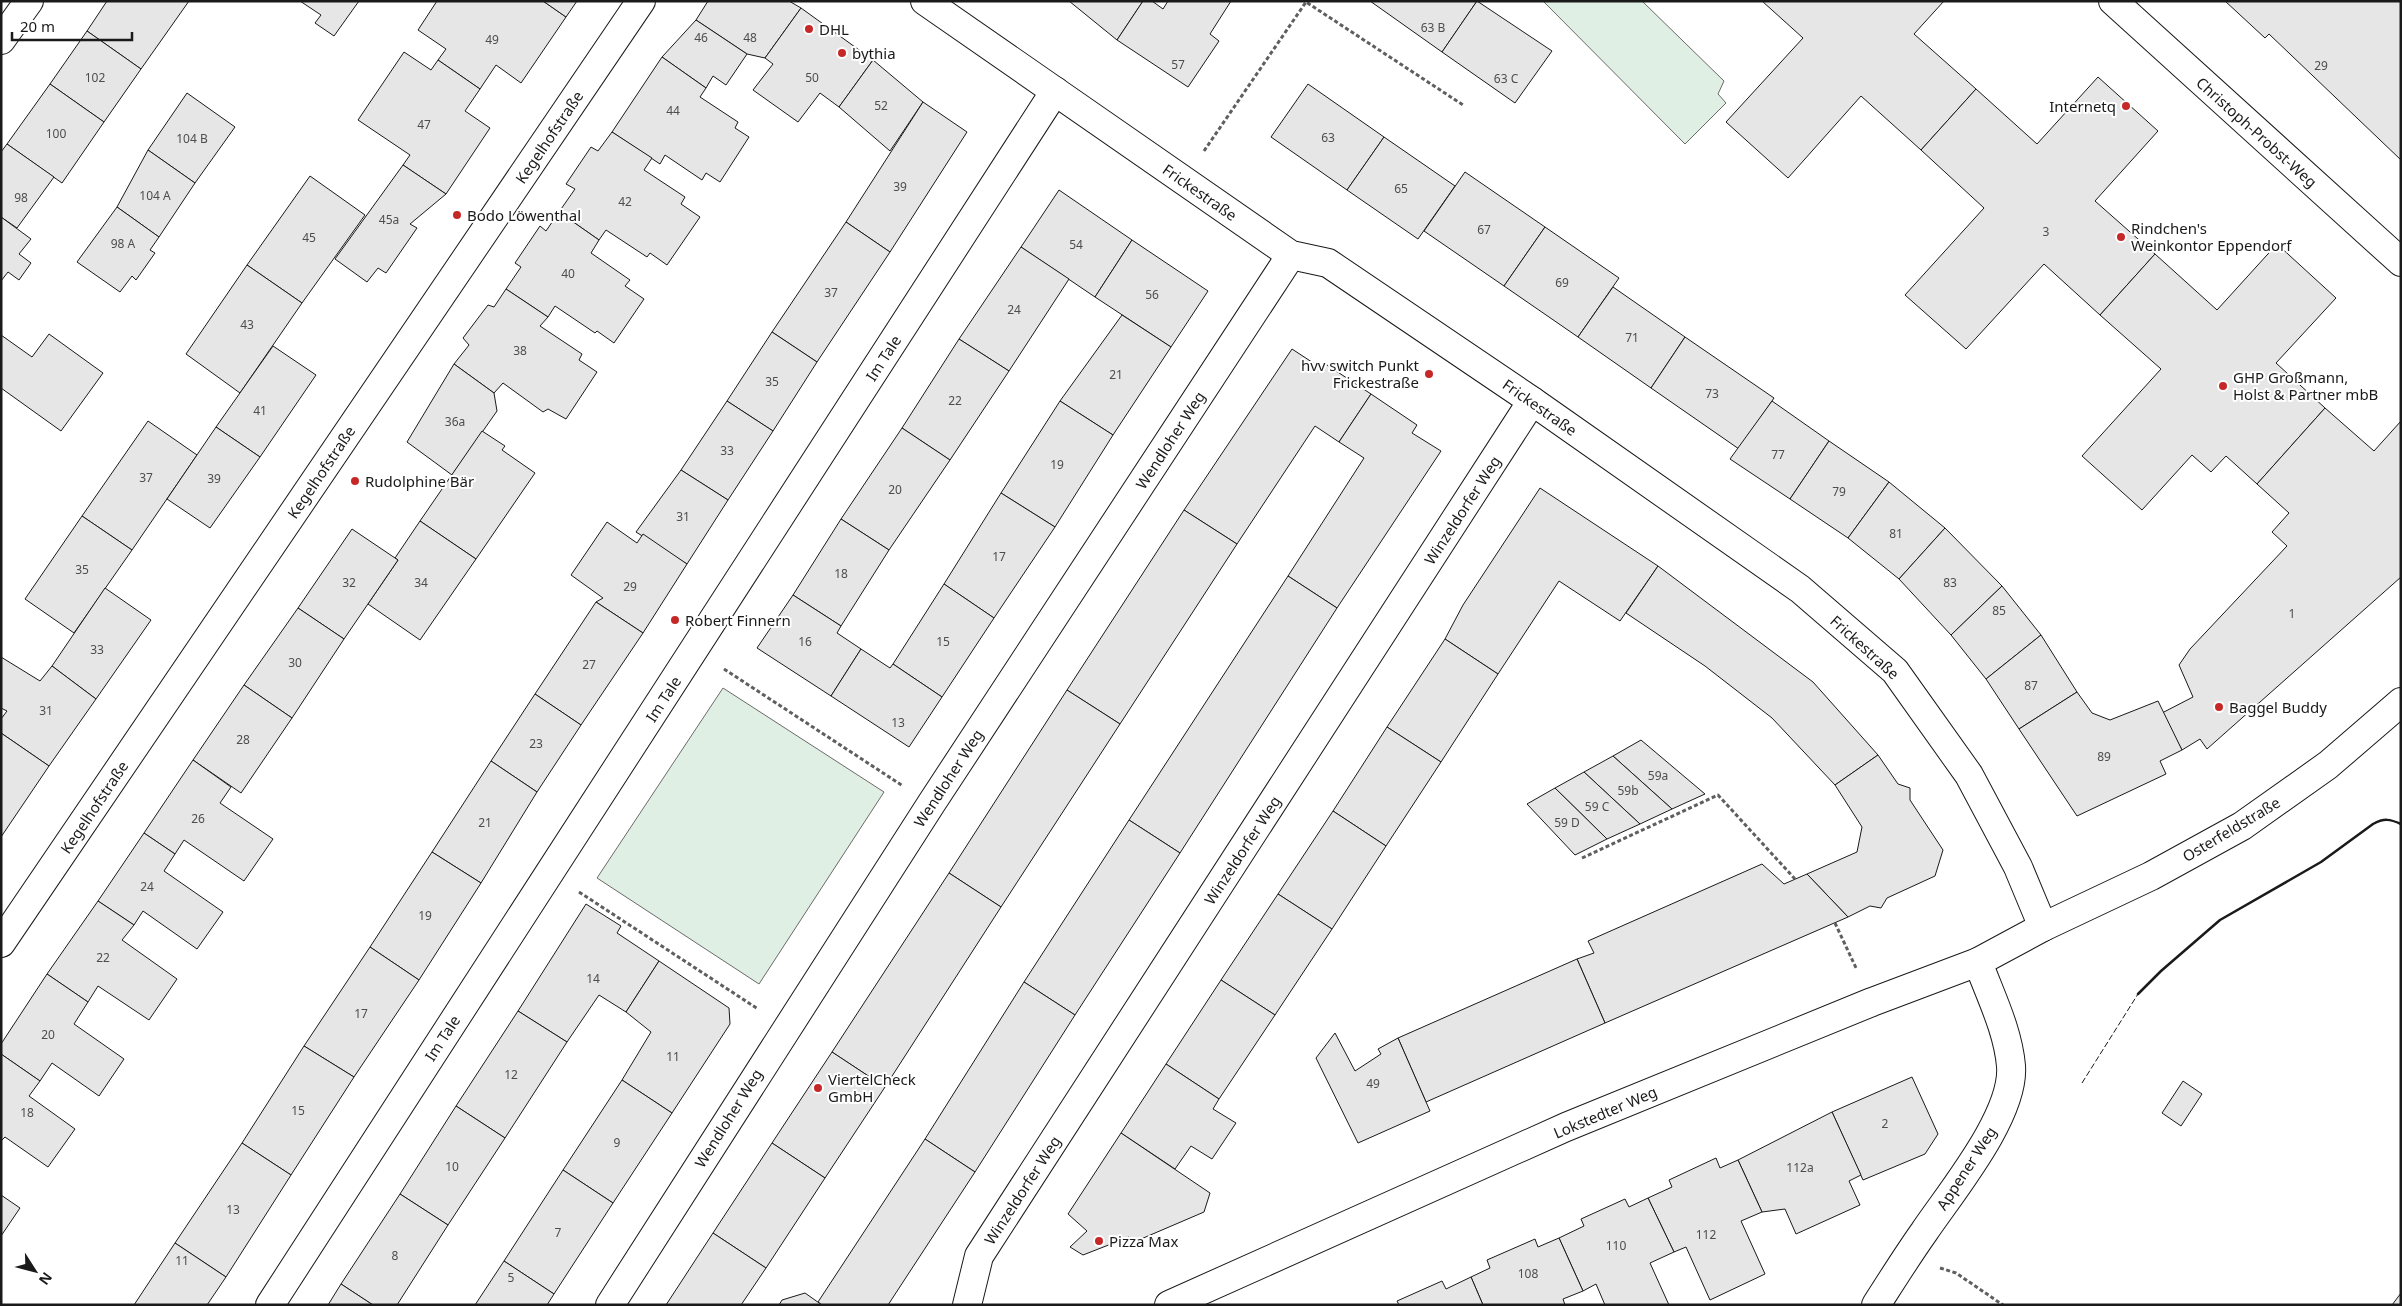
<svg xmlns="http://www.w3.org/2000/svg" width="2402" height="1306" viewBox="0 0 2402 1306" font-family="'Noto Sans',sans-serif">
	<style>
		.green { fill: #e0efe3; stroke: #6a6a6a }
		.building { fill: #e6e6e6; stroke: #1a1a1a }
		.lines { fill: none; stroke-linecap: round; stroke-linejoin: round }
		.minor-casing { stroke: #1a1a1a; stroke-width: 30 }
		.major-casing { stroke: #1a1a1a; stroke-width: 30 }
		.path { stroke: #5f5f5f; stroke-width: 3; stroke-dasharray: 4 2.5; stroke-linecap: butt }
		.minor { stroke: #fff; stroke-width: 28 }
		.major { stroke: #fff; stroke-width: 28 }
		.fence { stroke: #1a1a1a; stroke-width: 1; stroke-dasharray: 6 2.5; stroke-linecap: butt }
		.wall { stroke: #1a1a1a; stroke-width: 2.5 }
		.poi-dot { fill: #c62828; stroke: #fff; stroke-width: 2 }
		.labels { text-anchor: middle; dominant-baseline: central; stroke-width: 4; stroke-linejoin: round; paint-order: stroke }
		.number-label { font-size: 12px; fill: #4d4d4d }
		.poi-label { font-size: 15px; fill: #1a1a1a; stroke: #fff; text-anchor: start }
		.street-label { font-size: 15px; fill: #1a1a1a; stroke: #fff }
	</style>
	<rect width="100%" height="100%" fill="#fff"/>
	<g class="green">
		<path d="M1543 1H1642L1724 81 1718 94 1726 103 1685 144Z"/>
		<path d="M723 688 884 792 759 984 597 878Z"/>
	</g>
	<g class="building">
		<path d="M107 1H189L141 69 87 31Z"/>
		<path d="M300 1H359L334 36 315 23 321 15Z"/>
		<path d="M437 1H543L566 17 521 83 496 65 480 89 438 60 446 49 418 30Z"/>
		<path d="M543 1H577L566 17Z"/>
		<path d="M708 1H789L801 8 765 58 747 54 696 20Z"/>
		<path d="M1069 1H1143L1117 40Z"/>
		<path d="M1143 1H1152L1163 9 1168 1H1231L1210 34 1219 41 1188 87 1117 40Z"/>
		<path d="M1370 1H1477L1442 52Z"/>
		<path d="M1477 1 1552 51 1515 103 1442 52Z"/>
		<path d="M1762 1H1944L1914 34 1976 89 1921 150 1861 96 1788 178 1726 122 1803 38Z"/>
		<path d="M2225 1H2401V160L2269 34 2265 38Z"/>
		<path d="M801 8 873 60 839 107 820 93 798 122 753 90 773 64 765 58Z"/>
		<path d="M696 20 747 54 726 85 713 76 706 88 662 57Z"/>
		<path d="M87 31 141 69 104 122 50 84Z"/>
		<path d="M404 52 431 70 438 60 480 89 465 111 490 128 446 194 403 165 410 155 358 120Z"/>
		<path d="M662 57 706 88 700 97 738 122 735 128 749 137 720 182 706 173 702 180 665 155 660 164 612 132Z"/>
		<path d="M873 60 923 102 890 151 839 107Z"/>
		<path d="M2098 77 2158 131 2095 201 2155 254 2100 315 2044 264 1966 349 1905 295 1984 208 1921 150 1976 89 2037 144Z"/>
		<path d="M50 84 104 122 62 183 7 144Z"/>
		<path d="M1308 84 1384 137 1347 190 1271 137Z"/>
		<path d="M187 93 235 127 195 183 148 150Z"/>
		<path d="M923 102 967 132 890 252 846 222Z"/>
		<path d="M612 132 652 158 644 170 685 197 681 204 700 217 667 265 650 253 647 257 606 230 599 240 559 212 575 189 566 184 591 147 598 151Z"/>
		<path d="M1384 137 1455 186 1418 239 1347 190Z"/>
		<path d="M7 144 54 177 17 228 1 217V152Z"/>
		<path d="M148 150 195 183 159 237 117 207Z"/>
		<path d="M403 165 446 194 410 224 417 228 386 273 378 268 367 282 335 259Z"/>
		<path d="M1465 172 1545 227 1504 286 1424 231Z"/>
		<path d="M310 176 365 215 302 303 247 265Z"/>
		<path d="M1059 190 1132 240 1095 297 1021 247Z"/>
		<path d="M117 207 159 237 150 250 155 253 136 280 132 276 120 292 77 262Z"/>
		<path d="M559 212 599 240 591 253 630 280 625 286 644 299 614 343 597 331 595 333 555 306 548 317 506 289 521 267 515 263 540 226 546 231Z"/>
		<path d="M1 217 31 239 19 254 31 263 19 280 8 272 1 281Z"/>
		<path d="M846 222 890 252 817 362 772 332Z"/>
		<path d="M1545 227 1619 278 1578 337 1504 286Z"/>
		<path d="M1132 240 1208 291 1171 347 1095 297Z"/>
		<path d="M2277 244 2336 298 2276 363 2325 408 2257 484 2226 456 2211 472 2192 455 2142 510 2082 456 2161 369 2100 315 2155 254 2217 310Z"/>
		<path d="M1021 247 1069 279 1009 371 959 339Z"/>
		<path d="M247 265 302 303 240 393 186 354Z"/>
		<path d="M1613 287 1685 337 1651 388 1578 337Z"/>
		<path d="M506 289 548 317 540 326 582 354 579 360 597 372 566 419 548 409 543 412 503 383 494 393 454 364 469 345 463 338 488 305 494 307Z"/>
		<path d="M1122 315 1171 347 1113 435 1060 401Z"/>
		<path d="M772 332 817 362 773 431 727 401Z"/>
		<path d="M49 334 103 373 61 431 1 388V335L32 357Z"/>
		<path d="M1685 337 1774 398 1739 449 1651 388Z"/>
		<path d="M959 339 1009 371 950 460 902 428Z"/>
		<path d="M273 346 316 375 260 457 216 427Z"/>
		<path d="M1292 349 1321 368 1324 363 1371 394 1339 442 1315 426 1237 544 1184 510Z"/>
		<path d="M454 364 494 393 497 411 452 475 407 442Z"/>
		<path d="M1371 394 1417 425 1412 433 1441 451 1337 608 1288 576 1364 458 1339 442Z"/>
		<path d="M727 401 773 431 728 500 681 470Z"/>
		<path d="M1060 401 1113 435 1055 527 1001 493Z"/>
		<path d="M1772 401 1829 441 1790 499 1730 459Z"/>
		<path d="M2325 408 2374 451 2401 421V577L2207 749 2200 739 2182 750 2162 713 2193 697 2179 665 2190 649 2287 546 2272 532 2289 513 2257 484Z"/>
		<path d="M148 421 197 455 132 550 82 516Z"/>
		<path d="M216 427 260 457 210 528 167 499Z"/>
		<path d="M902 428 950 460 889 550 841 519Z"/>
		<path d="M482 431 505 446 502 450 535 473 476 559 420 521Z"/>
		<path d="M1829 441 1889 482 1848 538 1790 499Z"/>
		<path d="M681 470 728 500 687 564 636 532Z"/>
		<path d="M1889 482 1945 528 1899 579 1848 538Z"/>
		<path d="M1540 488 1658 566 1620 621 1559 581 1498 674 1445 639 1463 605Z"/>
		<path d="M1001 493 1055 527 994 618 944 584Z"/>
		<path d="M1184 510 1237 544 1120 724 1067 690Z"/>
		<path d="M82 516 132 550 74 633 25 599Z"/>
		<path d="M841 519 889 550 841 626 793 595Z"/>
		<path d="M420 521 476 559 420 640 368 604 398 560 395 558Z"/>
		<path d="M607 522 637 543 643 534 687 564 643 633 596 602 603 598 571 575Z"/>
		<path d="M1945 528 2002 586 1951 635 1899 579Z"/>
		<path d="M352 529 398 560 344 639 298 608Z"/>
		<path d="M1658 566 1813 682 1878 755 1835 785 1772 718 1705 666 1626 613Z"/>
		<path d="M1288 576 1337 608 1180 853 1129 820Z"/>
		<path d="M944 584 994 618 942 697 893 664Z"/>
		<path d="M2002 586 2041 635 1986 679 1951 635Z"/>
		<path d="M105 588 151 620 96 699 52 666Z"/>
		<path d="M793 595 841 626 837 633 861 649 831 696 757 648Z"/>
		<path d="M596 602 643 633 581 725 535 694Z"/>
		<path d="M298 608 344 639 292 718 244 685Z"/>
		<path d="M2041 635 2077 692 2019 729 1986 679Z"/>
		<path d="M1445 639 1498 674 1441 762 1387 727Z"/>
		<path d="M861 649 890 668 893 664 942 697 909 747 831 696Z"/>
		<path d="M1 657 40 681 52 666 96 699 49 766 1 733V719L7 711 1 708Z"/>
		<path d="M244 685 292 718 241 793 193 760Z"/>
		<path d="M1067 690 1120 724 1001 907 949 873Z"/>
		<path d="M2077 692 2092 713 2110 720 2158 701 2182 750 2160 761 2166 774 2077 816 2019 729Z"/>
		<path d="M535 694 581 725 537 792 491 761Z"/>
		<path d="M1387 727 1441 762 1386 846 1333 811Z"/>
		<path d="M1 733 49 766 1 837Z"/>
		<path d="M1641 740 1705 794 1672 809 1613 756Z"/>
		<path d="M1878 755 1898 784 1910 788V800L1943 850 1935 876 1887 898 1881 908 1870 906 1848 917 1807 874 1857 852 1862 827 1835 785Z"/>
		<path d="M1613 756 1672 809 1640 824 1584 772Z"/>
		<path d="M193 760 231 787 220 803 273 839 244 881 184 840 175 854 144 833Z"/>
		<path d="M491 761 537 792 481 883 432 852Z"/>
		<path d="M1584 772 1640 824 1607 839 1555 788Z"/>
		<path d="M1555 788 1607 839 1575 855 1527 804Z"/>
		<path d="M1333 811 1386 846 1332 929 1278 894Z"/>
		<path d="M1129 820 1180 853 1075 1015 1024 982Z"/>
		<path d="M144 833 175 854 164 871 223 912 197 949 143 911 134 925 98 901Z"/>
		<path d="M432 852 481 883 419 980 370 947Z"/>
		<path d="M1762 864 1784 884 1807 874 1848 917 1605 1023 1577 959 1594 953 1588 941Z"/>
		<path d="M949 873 1001 907 885 1087 832 1052Z"/>
		<path d="M1278 894 1332 929 1275 1015 1221 980Z"/>
		<path d="M98 901 134 925 122 940 177 979 149 1020 98 986 88 1002 47 974Z"/>
		<path d="M586 904 621 926 617 933 659 961 626 1012 599 995 567 1042 518 1011Z"/>
		<path d="M370 947 419 980 354 1077 304 1046Z"/>
		<path d="M1577 959 1605 1023 1426 1102 1398 1038Z"/>
		<path d="M659 961 729 1008 730 1024 672 1113 622 1080 651 1032 626 1012Z"/>
		<path d="M47 974 88 1002 74 1024 124 1059 99 1096 52 1063 40 1081 1 1054V1044Z"/>
		<path d="M1221 980 1275 1015 1219 1099 1166 1064Z"/>
		<path d="M1024 982 1075 1015 975 1172 925 1139Z"/>
		<path d="M518 1011 567 1042 505 1138 456 1106Z"/>
		<path d="M1335 1033 1355 1071 1381 1054 1378 1049 1398 1038 1430 1111 1358 1143 1316 1058Z"/>
		<path d="M304 1046 354 1077 291 1175 242 1143Z"/>
		<path d="M832 1052 885 1087 825 1178 772 1143Z"/>
		<path d="M1 1054 40 1081 29 1096 75 1129 48 1167 5 1137 1 1141Z"/>
		<path d="M1166 1064 1219 1099 1213 1109 1236 1123 1212 1159 1191 1146 1175 1169 1121 1133Z"/>
		<path d="M1912 1077 1938 1134 1925 1154 1863 1180 1832 1112Z"/>
		<path d="M622 1080 672 1113 613 1203 563 1170Z"/>
		<path d="M2183 1081 2202 1094 2181 1126 2162 1113Z"/>
		<path d="M456 1106 505 1138 448 1225 400 1194Z"/>
		<path d="M1832 1112 1861 1175 1849 1181 1860 1205 1796 1234 1785 1209 1762 1212 1738 1160Z"/>
		<path d="M1121 1133 1210 1193 1204 1212 1134 1242 1129 1237 1083 1255 1070 1247 1087 1231 1068 1214Z"/>
		<path d="M925 1139 975 1172 888 1305H822L818 1302Z"/>
		<path d="M242 1143 291 1175 226 1277 175 1243Z"/>
		<path d="M772 1143 825 1178 766 1268 713 1233Z"/>
		<path d="M1716 1158 1720 1168 1738 1160 1762 1212 1741 1221 1765 1274 1710 1300 1686 1247 1674 1252 1648 1198 1672 1187 1669 1180Z"/>
		<path d="M563 1170 613 1203 554 1294 504 1261Z"/>
		<path d="M400 1194 448 1225 397 1305H373L341 1284Z"/>
		<path d="M1 1195 20 1208 1 1236Z"/>
		<path d="M1648 1198 1674 1252 1650 1263 1669 1305H1605L1596 1284 1583 1291 1559 1238 1584 1226 1581 1219 1625 1199 1629 1207Z"/>
		<path d="M713 1233 766 1268 741 1305H666Z"/>
		<path d="M1559 1238 1583 1291 1563 1299 1565 1305H1483L1471 1277 1490 1268 1487 1260 1535 1239 1538 1247Z"/>
		<path d="M175 1243 226 1277 207 1305H134Z"/>
		<path d="M504 1261 554 1294 547 1305H475Z"/>
		<path d="M1471 1277 1483 1305H1399L1397 1301 1442 1281 1446 1289Z"/>
		<path d="M341 1284 373 1305H328Z"/>
		<path d="M805 1293 822 1305H779L782 1300Z"/>
		<path d="M2401 1293V1305H2392Z"/>
	</g>
	<g class="lines">
		<g class="minor-casing">
			<g id="minor">
				<path d="M925 1 1291 255 1328 263 1532 401 1800 589 1895 671 1969 775 2018 867 2043 927"/>
				<path d="M2113 1 2401 262"/>
				<path d="M1 40 29 1"/>
				<path d="M1 943 641 1"/>
				<path d="M270 1305 1055 91"/>
				<path d="M610 1305 931 804 1291 255"/>
				<path d="M967 1305 979 1256 1532 401"/>
				<path d="M1876 1305C1892 1280 1907 1256 1924 1232 1951 1192 2015 1115 2011 1066 2008 1030 1990 995 1978 962"/>
			</g>
		</g>
		<g class="major-casing">
			<path id="major" d="M1169 1305 1566 1127 1872 1002 1978 962 2043 927 2151 876 2242 826 2328 765 2401 702"/>
		</g>
		<g class="path">
			<path d="M1204 151 1306 2 1463 105"/>
			<path d="M724 669 903 786"/>
			<path d="M1582 858 1718 795 1795 879"/>
			<path d="M579 892 758 1009"/>
			<path d="M1835 923 1857 970"/>
			<path d="M1940 1268 1956 1273 2003 1305"/>
		</g>
		<use href="#minor" class="minor"/>
		<use href="#major" class="major"/>
		<path class="fence" d="M2082 1083 2138 994"/>
		<path class="wall" d="M2138 994 2161 971 2220 920 2321 862 2373 824C2384 818 2390 819 2401 824"/>
	</g>
	<g class="poi-dot">
		<circle cx="809" cy="29" r="5"/>
		<circle cx="842" cy="53" r="5"/>
		<circle cx="2126" cy="106" r="5"/>
		<circle cx="457" cy="215" r="5"/>
		<circle cx="2121" cy="237" r="5"/>
		<circle cx="1429" cy="374" r="5"/>
		<circle cx="2223" cy="386" r="5"/>
		<circle cx="355" cy="481" r="5"/>
		<circle cx="675" cy="620" r="5"/>
		<circle cx="2219" cy="707" r="5"/>
		<circle cx="818" cy="1088" r="5"/>
		<circle cx="1099" cy="1241" r="5"/>
	</g>
	<g class="labels">
		<g class="number-label">
			<text x="1433" y="27">63 B</text>
			<text x="701" y="37">46</text>
			<text x="750" y="37">48</text>
			<text x="492" y="39">49</text>
			<text x="1178" y="64">57</text>
			<text x="2321" y="65">29</text>
			<text x="95" y="77">102</text>
			<text x="812" y="77">50</text>
			<text x="1506" y="78">63 C</text>
			<text x="881" y="105">52</text>
			<text x="673" y="110">44</text>
			<text x="424" y="124">47</text>
			<text x="56" y="133">100</text>
			<text x="1328" y="137">63</text>
			<text x="192" y="138">104 B</text>
			<text x="900" y="186">39</text>
			<text x="1401" y="188">65</text>
			<text x="155" y="195">104 A</text>
			<text x="21" y="197">98</text>
			<text x="625" y="201">42</text>
			<text x="389" y="219">45a</text>
			<text x="1484" y="229">67</text>
			<text x="2046" y="231">3</text>
			<text x="309" y="237">45</text>
			<text x="123" y="243">98 A</text>
			<text x="1076" y="244">54</text>
			<text x="568" y="273">40</text>
			<text x="1562" y="282">69</text>
			<text x="831" y="292">37</text>
			<text x="1152" y="294">56</text>
			<text x="1014" y="309">24</text>
			<text x="247" y="324">43</text>
			<text x="1632" y="337">71</text>
			<text x="520" y="350">38</text>
			<text x="1116" y="374">21</text>
			<text x="772" y="381">35</text>
			<text x="1712" y="393">73</text>
			<text x="955" y="400">22</text>
			<text x="260" y="410">41</text>
			<text x="455" y="421">36a</text>
			<text x="727" y="450">33</text>
			<text x="1778" y="454">77</text>
			<text x="1057" y="464">19</text>
			<text x="146" y="477">37</text>
			<text x="214" y="478">39</text>
			<text x="895" y="489">20</text>
			<text x="1839" y="491">79</text>
			<text x="683" y="516">31</text>
			<text x="1896" y="533">81</text>
			<text x="999" y="556">17</text>
			<text x="82" y="569">35</text>
			<text x="841" y="573">18</text>
			<text x="349" y="582">32</text>
			<text x="421" y="582">34</text>
			<text x="1950" y="582">83</text>
			<text x="630" y="586">29</text>
			<text x="1999" y="610">85</text>
			<text x="2292" y="613">1</text>
			<text x="805" y="641">16</text>
			<text x="943" y="641">15</text>
			<text x="97" y="649">33</text>
			<text x="295" y="662">30</text>
			<text x="589" y="664">27</text>
			<text x="2031" y="685">87</text>
			<text x="46" y="710">31</text>
			<text x="898" y="722">13</text>
			<text x="243" y="739">28</text>
			<text x="536" y="743">23</text>
			<text x="2104" y="756">89</text>
			<text x="1658" y="775">59a</text>
			<text x="1628" y="790">59b</text>
			<text x="1597" y="806">59 C</text>
			<text x="198" y="818">26</text>
			<text x="485" y="822">21</text>
			<text x="1567" y="822">59 D</text>
			<text x="147" y="886">24</text>
			<text x="425" y="915">19</text>
			<text x="103" y="957">22</text>
			<text x="593" y="978">14</text>
			<text x="361" y="1013">17</text>
			<text x="48" y="1034">20</text>
			<text x="673" y="1056">11</text>
			<text x="511" y="1074">12</text>
			<text x="1373" y="1083">49</text>
			<text x="298" y="1110">15</text>
			<text x="27" y="1112">18</text>
			<text x="1885" y="1123">2</text>
			<text x="617" y="1142">9</text>
			<text x="452" y="1166">10</text>
			<text x="1800" y="1167">112a</text>
			<text x="233" y="1209">13</text>
			<text x="558" y="1232">7</text>
			<text x="1706" y="1234">112</text>
			<text x="1616" y="1245">110</text>
			<text x="395" y="1255">8</text>
			<text x="182" y="1260">11</text>
			<text x="1528" y="1273">108</text>
			<text x="511" y="1277">5</text>
		</g>
		<g class="poi-label">
			<text x="819" y="29">DHL</text>
			<text x="852" y="53">bythia</text>
			<text x="2116" y="106" text-anchor="end">Internetq</text>
			<text x="467" y="215">Bodo Löwenthal</text>
			<text x="2131" y="228">Rindchen's<tspan x="2131" dy="17">Weinkontor Eppendorf</tspan></text>
			<text x="1419" y="365" text-anchor="end">hvv switch Punkt<tspan x="1419" dy="17">Frickestraße</tspan></text>
			<text x="2233" y="377">GHP Großmann,<tspan x="2233" dy="17">Holst &amp; Partner mbB</tspan></text>
			<text x="365" y="481">Rudolphine Bär</text>
			<text x="685" y="620">Robert Finnern</text>
			<text x="2229" y="707">Baggel Buddy</text>
			<text x="828" y="1079">ViertelCheck<tspan x="828" dy="17">GmbH</tspan></text>
			<text x="1109" y="1241">Pizza Max</text>
		</g>
		<g class="street-label">
			<text transform="translate(2257 132) rotate(42)">Christoph-Probst-Weg</text>
			<text transform="translate(549 137) rotate(-56)">Kegelhofstraße</text>
			<text transform="translate(1200 192) rotate(35)">Frickestraße</text>
			<text transform="translate(883 358) rotate(-57)">Im Tale</text>
			<text transform="translate(1540 407) rotate(35)">Frickestraße</text>
			<text transform="translate(1170 440) rotate(-57)">Wendloher Weg</text>
			<text transform="translate(321 472) rotate(-56)">Kegelhofstraße</text>
			<text transform="translate(1462 510) rotate(-57)">Winzeldorfer Weg</text>
			<text transform="translate(1865 647) rotate(42)">Frickestraße</text>
			<text transform="translate(663 699) rotate(-57)">Im Tale</text>
			<text transform="translate(948 778) rotate(-57)">Wendloher Weg</text>
			<text transform="translate(94 807) rotate(-56)">Kegelhofstraße</text>
			<text transform="translate(2231 829) rotate(-31)">Osterfeldstraße</text>
			<text transform="translate(1242 850) rotate(-57)">Winzeldorfer Weg</text>
			<text transform="translate(442 1038) rotate(-57)">Im Tale</text>
			<text transform="translate(1605 1112) rotate(-23)">Lokstedter Weg</text>
			<text transform="translate(728 1118) rotate(-58)">Wendloher Weg</text>
			<text transform="translate(1966 1168) rotate(-57)">Appener Weg</text>
			<text transform="translate(1022 1190) rotate(-57)">Winzeldorfer Weg</text>
		</g>
	</g>
	<rect width="2402" height="1306" fill="none" stroke="#1a1a1a" stroke-width="5"/>
	<g transform="translate(35 1271) rotate(126)" stroke="#ffffff" stroke-width="4" paint-order="stroke">
	<path d="M0-4L9 19L0 12L-9 19Z" fill="#1a1a1a"/>
	<text y="-8" font-size="14" font-weight="bold" text-anchor="middle" fill="#1a1a1a">N</text>
	</g>
	<path d="M12 32v8h120v-8" fill="none" stroke="#1a1a1a" stroke-width="2.5"/>
	<text x="20" y="32" font-size="15" fill="#1a1a1a" stroke="#ffffff" stroke-width="4" paint-order="stroke">20 m</text>
</svg>
